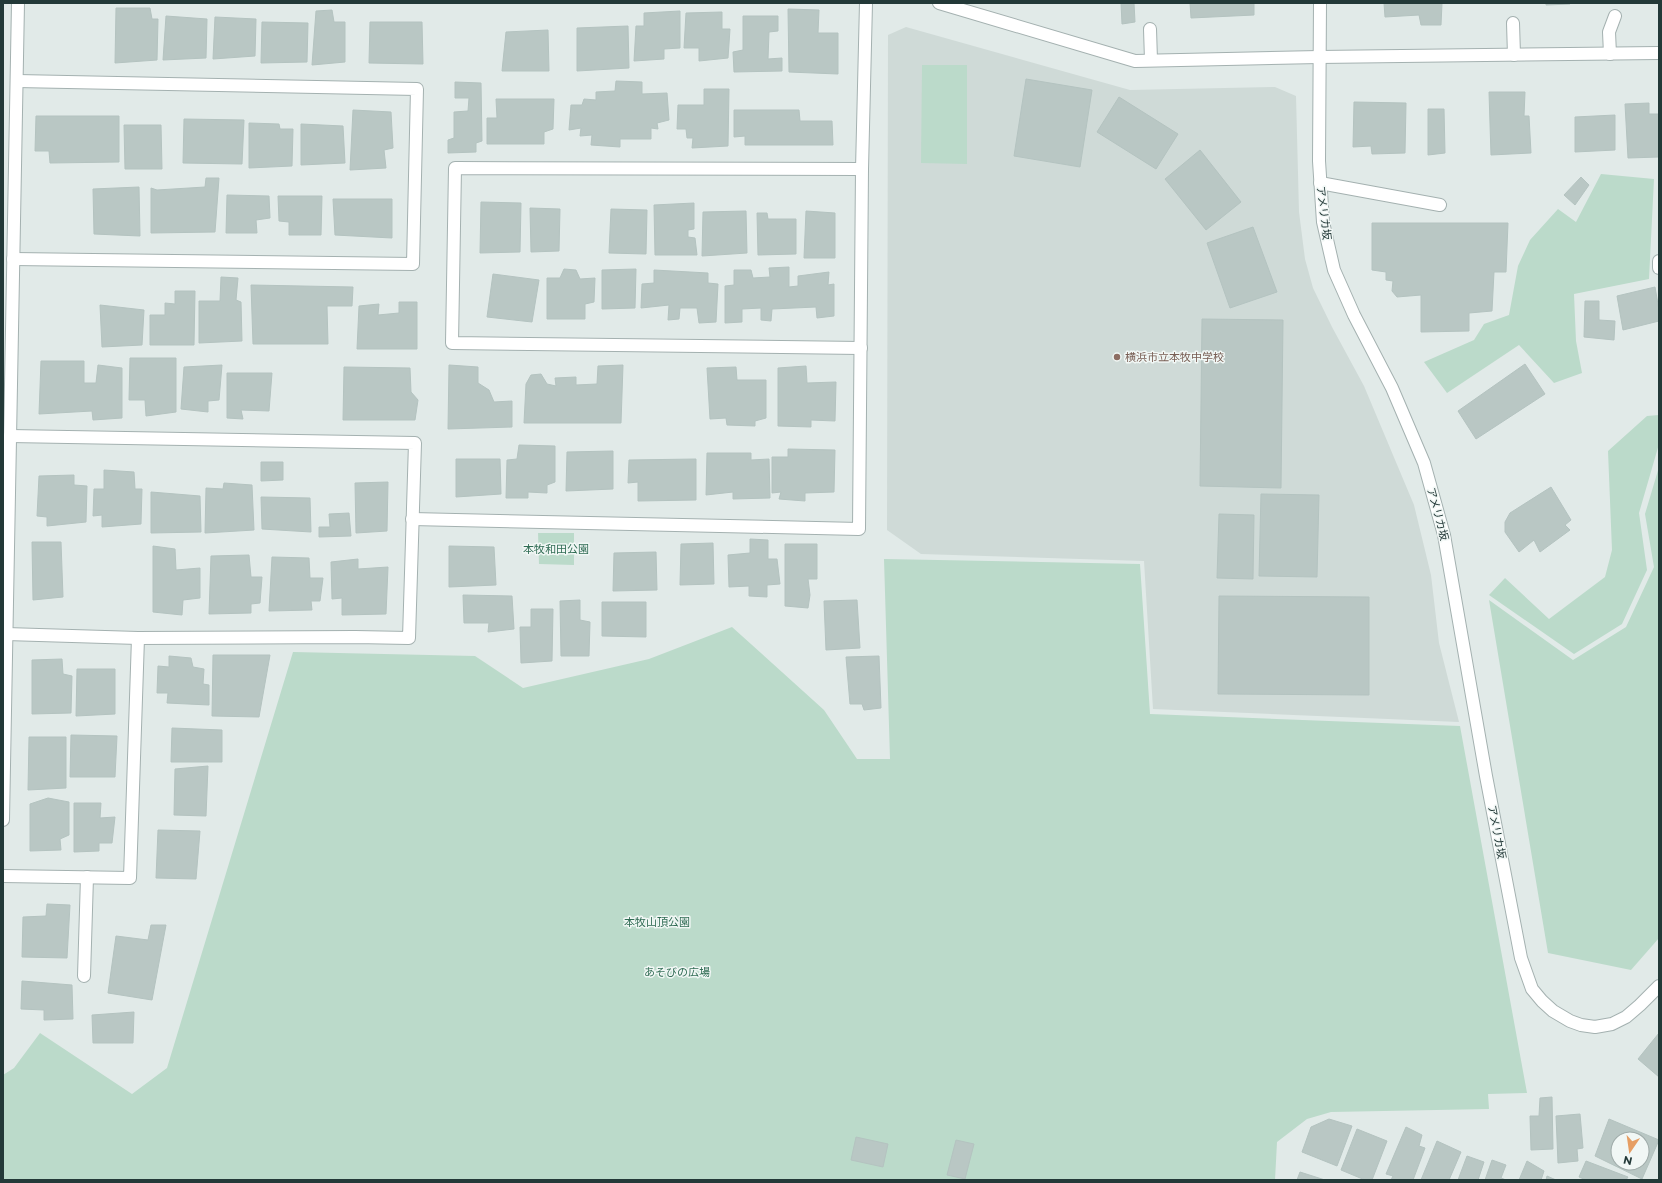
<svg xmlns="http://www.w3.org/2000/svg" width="1662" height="1183" viewBox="0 0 1662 1183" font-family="Montserrat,'Noto Sans JP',sans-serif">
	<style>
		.built { fill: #cfdad7 }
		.green { fill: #bbdaca }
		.building { fill: #b9c7c4; stroke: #b4c3c0; fill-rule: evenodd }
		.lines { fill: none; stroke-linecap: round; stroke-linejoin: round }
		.service-casing { stroke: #a4b1b0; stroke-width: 14 }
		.minor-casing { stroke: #a4b1b0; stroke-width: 14 }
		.tertiary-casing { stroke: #a4b1b0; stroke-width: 14 }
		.service { stroke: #fff; stroke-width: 12 }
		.minor { stroke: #fff; stroke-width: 12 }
		.tertiary { stroke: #fff; stroke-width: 12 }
		.education-dot { fill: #8d6e63; stroke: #f1f7f5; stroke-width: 1.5 }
		.labels { text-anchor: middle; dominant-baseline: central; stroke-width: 3; stroke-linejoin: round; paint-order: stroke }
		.street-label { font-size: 11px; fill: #233938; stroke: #f1f7f5 }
		.education-label { font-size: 11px; fill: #785e54; stroke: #f1f7f5; text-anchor: start }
		.park-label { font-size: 11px; fill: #306c54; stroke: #f1f7f5 }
	</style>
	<rect width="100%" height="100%" fill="#e1eae8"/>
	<path class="built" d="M906 27 1130 90 1275 87 1296 96 1299 212 1305 259 1313 288 1332 327 1364 386 1414 505 1431 575 1439 643 1459 722 1153 709 1144 561 921 554 887 530 888 35Z"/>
	<g class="green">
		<path d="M922 65H967V164L921 163Z"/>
		<path d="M1601 174 1654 179 1649 279 1574 294 1576 341 1582 373 1554 383 1519 345 1447 393 1424 362 1474 340 1484 324 1509 315 1518 266 1530 240 1558 209 1576 222Z"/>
		<path d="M1659 415V444L1639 513 1647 570 1622 624 1574 654 1489 595 1505 578 1549 619 1605 577 1612 550 1608 451 1647 416Z"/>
		<path d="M1659 467V938L1631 970 1548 953 1489 600 1573 660 1626 627 1654 567 1645 514Z"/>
		<path d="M538 533H574V565L539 564Z"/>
		<path d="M884 559 1140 564 1150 714 1460 726 1527 1093 1488 1094 1489 1109 1331 1112 1307 1119 1277 1142 1275 1180H3V1075L14 1068 40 1033 132 1094 167 1068 293 652 475 656 523 688 649 659 732 627 824 710 857 759H890Z"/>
	</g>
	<g class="building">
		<path d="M1121 3H1134L1135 22 1122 24Z"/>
		<path d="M1190 3H1254V15L1191 18Z"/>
		<path d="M1384 3H1442L1441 25H1421L1419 15 1385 17Z"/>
		<path d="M1546 3H1570V4L1546 5Z"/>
		<path d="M116 8H150L152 19H158L157 60 115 63Z"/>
		<path d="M788 9 819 10 818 33H838V74L789 72Z"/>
		<path d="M332 10 334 22H345V62L312 65 316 11Z"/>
		<path d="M680 11V48L664 49V59L634 61 636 26H644V13Z"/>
		<path d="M722 12V29H730L728 58 699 61V48H684L686 13Z"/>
		<path d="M166 16 207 19 206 58 163 60Z"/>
		<path d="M743 16H778V31L769 32 768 59 782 58V71L734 72 733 52 743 50Z"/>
		<path d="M215 17 256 19 255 56 213 59Z"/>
		<path d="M262 22 308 23 307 62 261 63Z"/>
		<path d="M370 22H422L423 64 369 63Z"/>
		<path d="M628 26 629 68 577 71V28Z"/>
		<path d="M548 30 549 71H502L506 32Z"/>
		<path d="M1026 79 1092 90 1080 167 1014 156Z"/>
		<path d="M616 81 642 82V94L667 93 669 120 657 123 658 129 651 128V139H620V147L591 145 592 135 580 136 581 128 569 130 571 105H582L584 99 596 100V92L615 91Z"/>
		<path d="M455 82 481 83 482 141 476 143V152L448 153V140L454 138V112L468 111 469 98H455Z"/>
		<path d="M704 89H729L728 146 692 148 693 138H687L686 129H677L678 105H704Z"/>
		<path d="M1489 92H1525L1524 116H1529L1531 153 1491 155Z"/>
		<path d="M1119 97 1178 134 1156 169 1097 132Z"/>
		<path d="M496 99H554L553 129 544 132V144H487V118H497Z"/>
		<path d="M1354 102 1406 103 1405 153 1372 154 1371 146 1353 147Z"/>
		<path d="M1649 103V114H1659V157L1628 158 1625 104Z"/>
		<path d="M1428 109H1444L1445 153 1428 155Z"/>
		<path d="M353 110 391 112 393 148 384 150 386 168 350 170Z"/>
		<path d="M734 110H799L800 121H832L833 145H745V136L734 137Z"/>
		<path d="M1615 115V150L1575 152V117Z"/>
		<path d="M36 116H119V162L50 163 49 151H35Z"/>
		<path d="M184 119 244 120 242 164 183 163Z"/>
		<path d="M249 123 279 124 280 129H293L292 166 249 168Z"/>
		<path d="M301 124 343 126 345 163 301 165Z"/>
		<path d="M124 125H161L162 169H125Z"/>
		<path d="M1200 150 1241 202 1206 230 1165 179Z"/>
		<path d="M1581 177 1589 185 1575 205 1564 195Z"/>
		<path d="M206 178H219L215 232 151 233V188L157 190 205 187Z"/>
		<path d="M139 187 140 236 94 234 93 189Z"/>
		<path d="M227 195 269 196 270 218 256 220 257 233H226Z"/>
		<path d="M278 196H322L321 235H289V222L279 221Z"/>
		<path d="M333 199H392V238L335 235Z"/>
		<path d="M481 202 521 203 520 252 480 253Z"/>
		<path d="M694 203V229L688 230V237L695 238 697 255H655L654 205Z"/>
		<path d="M530 208 560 209 559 251 531 252Z"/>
		<path d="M611 209 647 210 646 254 609 253Z"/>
		<path d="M746 211 747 253 702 256 703 212Z"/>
		<path d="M806 211 835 213V258H804Z"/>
		<path d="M757 213H767L768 219H796V254L758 255Z"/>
		<path d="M1372 223H1508L1506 272H1494L1492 311 1469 313V331L1421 332V295L1397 297 1392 291 1393 281 1386 280V272L1372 270Z"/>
		<path d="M1253 227 1277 292 1230 308 1207 243Z"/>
		<path d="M789 267V287L798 286V276L829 272 828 285 834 284V316L817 318 816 307 772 309 771 321 761 320V308L742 309V322L725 323V286L734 285V270H751L753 278 770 277 769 268Z"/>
		<path d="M564 269 576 270 580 279 595 278 594 302 585 304V319H547V278H560Z"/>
		<path d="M636 269 635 308 602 309V270Z"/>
		<path d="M654 270 708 273V283L718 284 716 322 699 323 697 308H680L679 319 668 320 669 305 641 308 642 284 654 283Z"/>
		<path d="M493 274 539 280 532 322 487 317Z"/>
		<path d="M221 277 238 278 236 300 241 302 242 341 199 343V301H220Z"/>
		<path d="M251 285 353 287 352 306H327L328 344H253Z"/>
		<path d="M1655 287 1659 310V321L1623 330 1617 296Z"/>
		<path d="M175 291H195L194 345H150V315H165V303L175 304Z"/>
		<path d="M1585 301H1599V320L1615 321 1614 340 1584 337Z"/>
		<path d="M399 302H417V349H357L359 306 379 304 378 315 399 313Z"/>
		<path d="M100 305 144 310 142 345 102 347Z"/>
		<path d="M1202 319 1283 320 1281 488 1200 486Z"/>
		<path d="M130 358H176V412L146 416 145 400H129Z"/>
		<path d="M41 361H84V383H96L98 365 122 368V418L93 420 92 411 39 414Z"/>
		<path d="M1525 364 1545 394 1476 439 1458 411Z"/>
		<path d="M222 365 219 400 208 401V412L181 409 184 367Z"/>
		<path d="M449 365 478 367V383L489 390 494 402 512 401V427L448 429Z"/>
		<path d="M623 365 621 423H524L526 384 531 375 541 374 547 384 556 386 555 378 576 377V385L597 384 598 366Z"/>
		<path d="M806 366 807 383 836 382 835 421 811 420V427L778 426V368Z"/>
		<path d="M344 367 410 368 411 392 418 400 415 420H343Z"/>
		<path d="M736 367 737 380H766V418L755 421V426L727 425 726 418 710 419 707 368Z"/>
		<path d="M227 373H272L269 411 241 410 243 419 227 418Z"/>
		<path d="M519 445 555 446V482L547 485V493L528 492V498H506L507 460 517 459Z"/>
		<path d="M788 449 835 450 834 492 805 493V501L779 499 781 492 772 493V457H788Z"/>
		<path d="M613 451V489L566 491 567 452Z"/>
		<path d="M707 453H751V460L769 459 770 498 733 499V492L706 495Z"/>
		<path d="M456 459H500L501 494 456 497Z"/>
		<path d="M696 459V500L638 501V482L628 483 629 460Z"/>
		<path d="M261 462H283V480L261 481Z"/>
		<path d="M104 470 134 472 135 489H142L141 524 102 527V515L93 516 94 489H104Z"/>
		<path d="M74 475V485L87 486 86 522 47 526V517L37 516 39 476Z"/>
		<path d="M388 482 387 531 356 533 355 483Z"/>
		<path d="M224 483 252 485 254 530 205 533 206 488 223 489Z"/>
		<path d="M1551 487 1571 520 1565 525 1570 530 1540 552 1534 540 1519 552 1505 532V522L1510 513Z"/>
		<path d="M151 492 200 496 201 532 151 533Z"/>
		<path d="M1261 494 1319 495 1317 577 1259 576Z"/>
		<path d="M261 497 310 498 311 532 262 529Z"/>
		<path d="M349 513 351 536 319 537V527H330L329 514Z"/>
		<path d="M1219 514 1254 515 1253 579 1217 578Z"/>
		<path d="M750 539 768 540V559H777L780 584 767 585V597L749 596V586L729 587 728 555 750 553Z"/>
		<path d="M32 542H61L63 597 33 600Z"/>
		<path d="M713 543 714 584 680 585 681 544Z"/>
		<path d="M785 544H817V579H808L810 595 808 608 785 606Z"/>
		<path d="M153 546 175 549 176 570 200 568V598L183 600 182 615 153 612Z"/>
		<path d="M449 546 494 547 496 585 449 587Z"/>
		<path d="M656 552 657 590 613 591 614 553Z"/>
		<path d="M249 555 251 577H262L260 603 251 604V613L209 614 211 556Z"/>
		<path d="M272 557 309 558 310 578H323L320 601H311L312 610 269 611Z"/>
		<path d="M358 559V569L388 567 386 614 342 615V598L332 599 331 562Z"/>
		<path d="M463 595 512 596 514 629 488 632 489 623H464Z"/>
		<path d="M1219 596 1369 597V695L1218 694Z"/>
		<path d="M580 600V620L590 622 589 656H561L560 601Z"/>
		<path d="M857 600 860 648 826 650 824 601Z"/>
		<path d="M602 602H646V637L602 636Z"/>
		<path d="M531 609H553L552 661 521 663 520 627H531Z"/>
		<path d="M213 655H270L259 717 212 716Z"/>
		<path d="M169 656 191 658 193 667 204 669 203 684 209 685V705L167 703 168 693H157L158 666 169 667Z"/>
		<path d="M879 656 881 708 864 710 862 704H850L846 657Z"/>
		<path d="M62 659 63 674 72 676 71 713 32 714V660Z"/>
		<path d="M77 669H115V714L76 716Z"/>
		<path d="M172 728 222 730V762H171Z"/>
		<path d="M71 735 117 736 115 777H70Z"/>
		<path d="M29 737H66V788L28 790Z"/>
		<path d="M208 766 206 816 174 815 175 769Z"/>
		<path d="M48 798 69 802V835L60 839 61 850 30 851V804Z"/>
		<path d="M74 803H101L100 818 115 817 112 843H99V851L74 852Z"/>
		<path d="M158 830 200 831 196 879 156 878Z"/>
		<path d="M47 904 70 905 67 958 22 957 23 917 46 916Z"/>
		<path d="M151 925H166L152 1000 108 993 116 936 148 940Z"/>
		<path d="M22 981 72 985 73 1019 44 1020V1010L21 1009Z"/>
		<path d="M134 1012 133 1043H93L92 1015Z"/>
		<path d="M1659 1033V1077L1638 1059Z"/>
		<path d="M1552 1097 1553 1149 1531 1150 1530 1116H1539L1540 1098Z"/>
		<path d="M1580 1114 1583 1148 1577 1149 1578 1161 1558 1163 1556 1116Z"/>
		<path d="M1329 1119 1352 1126 1337 1166 1302 1152 1311 1127Z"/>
		<path d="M1609 1119 1659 1140 1642 1179 1595 1156ZM1618 1139H1642V1163H1618Z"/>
		<path d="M1406 1127 1422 1135 1419 1146 1425 1148 1413 1180H1391L1393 1176 1386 1174Z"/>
		<path d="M1357 1129 1387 1141 1372 1180H1365L1341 1170Z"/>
		<path d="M856 1137 888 1144 883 1167 851 1160Z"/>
		<path d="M956 1140 974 1144 965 1179 947 1175Z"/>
		<path d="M1437 1141 1461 1152 1449 1180H1421Z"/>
		<path d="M1467 1156 1484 1162 1478 1180H1458Z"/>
		<path d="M1492 1160 1506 1165 1501 1178 1506 1180H1485Z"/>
		<path d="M1527 1161 1544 1171 1541 1180H1519Z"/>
		<path d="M1586 1161 1628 1177 1626 1180H1586L1579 1177Z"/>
		<path d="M1300 1172 1325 1180H1297Z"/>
		<path d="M1547 1176 1556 1180H1546Z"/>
	</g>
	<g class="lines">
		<g class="service-casing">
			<g id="service">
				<path d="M1513 23 1514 55"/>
				<path d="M1150 29 1151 60"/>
				<path d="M1610 54 1609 32 1615 16"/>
				<path d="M1320 183 1440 205"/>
				<path d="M1659 268V261"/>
			</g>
		</g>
		<g class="minor-casing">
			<g id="minor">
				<path d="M13 259 413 264 417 89 17 81"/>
				<path d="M861 348 452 343 455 168 862 169"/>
				<path d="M412 519 859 529 862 169 866 3"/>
				<path d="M6 634 138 638"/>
				<path d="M3 820 18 3"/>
				<path d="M3 876 130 878 138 638 355 637 409 638 415 443 10 436"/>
				<path d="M84 976 87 877"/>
			</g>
		</g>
		<g class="tertiary-casing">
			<g id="tertiary">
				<path d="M939 3 1135 61 1319 57 1659 53"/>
				<path d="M1320 3 1319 161 1323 222 1334 270 1354 315 1392 388 1424 463 1444 535 1486 776 1521 958 1532 989 1542 1001 1553 1011 1570 1021 1581 1025 1595 1027 1612 1024 1626 1017 1640 1005 1659 986"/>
			</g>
		</g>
		<use href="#service" class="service"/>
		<use href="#minor" class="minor"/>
		<use href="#tertiary" class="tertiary"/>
	</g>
	<circle class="education-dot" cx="1117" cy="357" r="4"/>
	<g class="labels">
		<g class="street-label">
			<text transform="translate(1324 213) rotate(83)">アメリカ坂</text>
			<text transform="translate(1438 514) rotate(75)">アメリカ坂</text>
			<text transform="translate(1497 832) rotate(79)">アメリカ坂</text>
		</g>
		<g class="education-label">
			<text x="1125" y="357">横浜市立本牧中学校</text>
		</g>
		<g class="park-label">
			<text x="556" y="549">本牧和田公園</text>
			<text x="657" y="922">本牧山頂公園</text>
			<text x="677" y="972">あそびの広場</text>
		</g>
	</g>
	<rect width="1662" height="1183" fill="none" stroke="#233938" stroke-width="8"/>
	<g transform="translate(1630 1151) rotate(193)"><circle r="19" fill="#f1f7f5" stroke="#9faba9"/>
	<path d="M0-3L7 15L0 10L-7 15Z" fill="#e69e63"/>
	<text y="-6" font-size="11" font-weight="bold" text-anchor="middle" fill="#233938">N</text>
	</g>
</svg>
